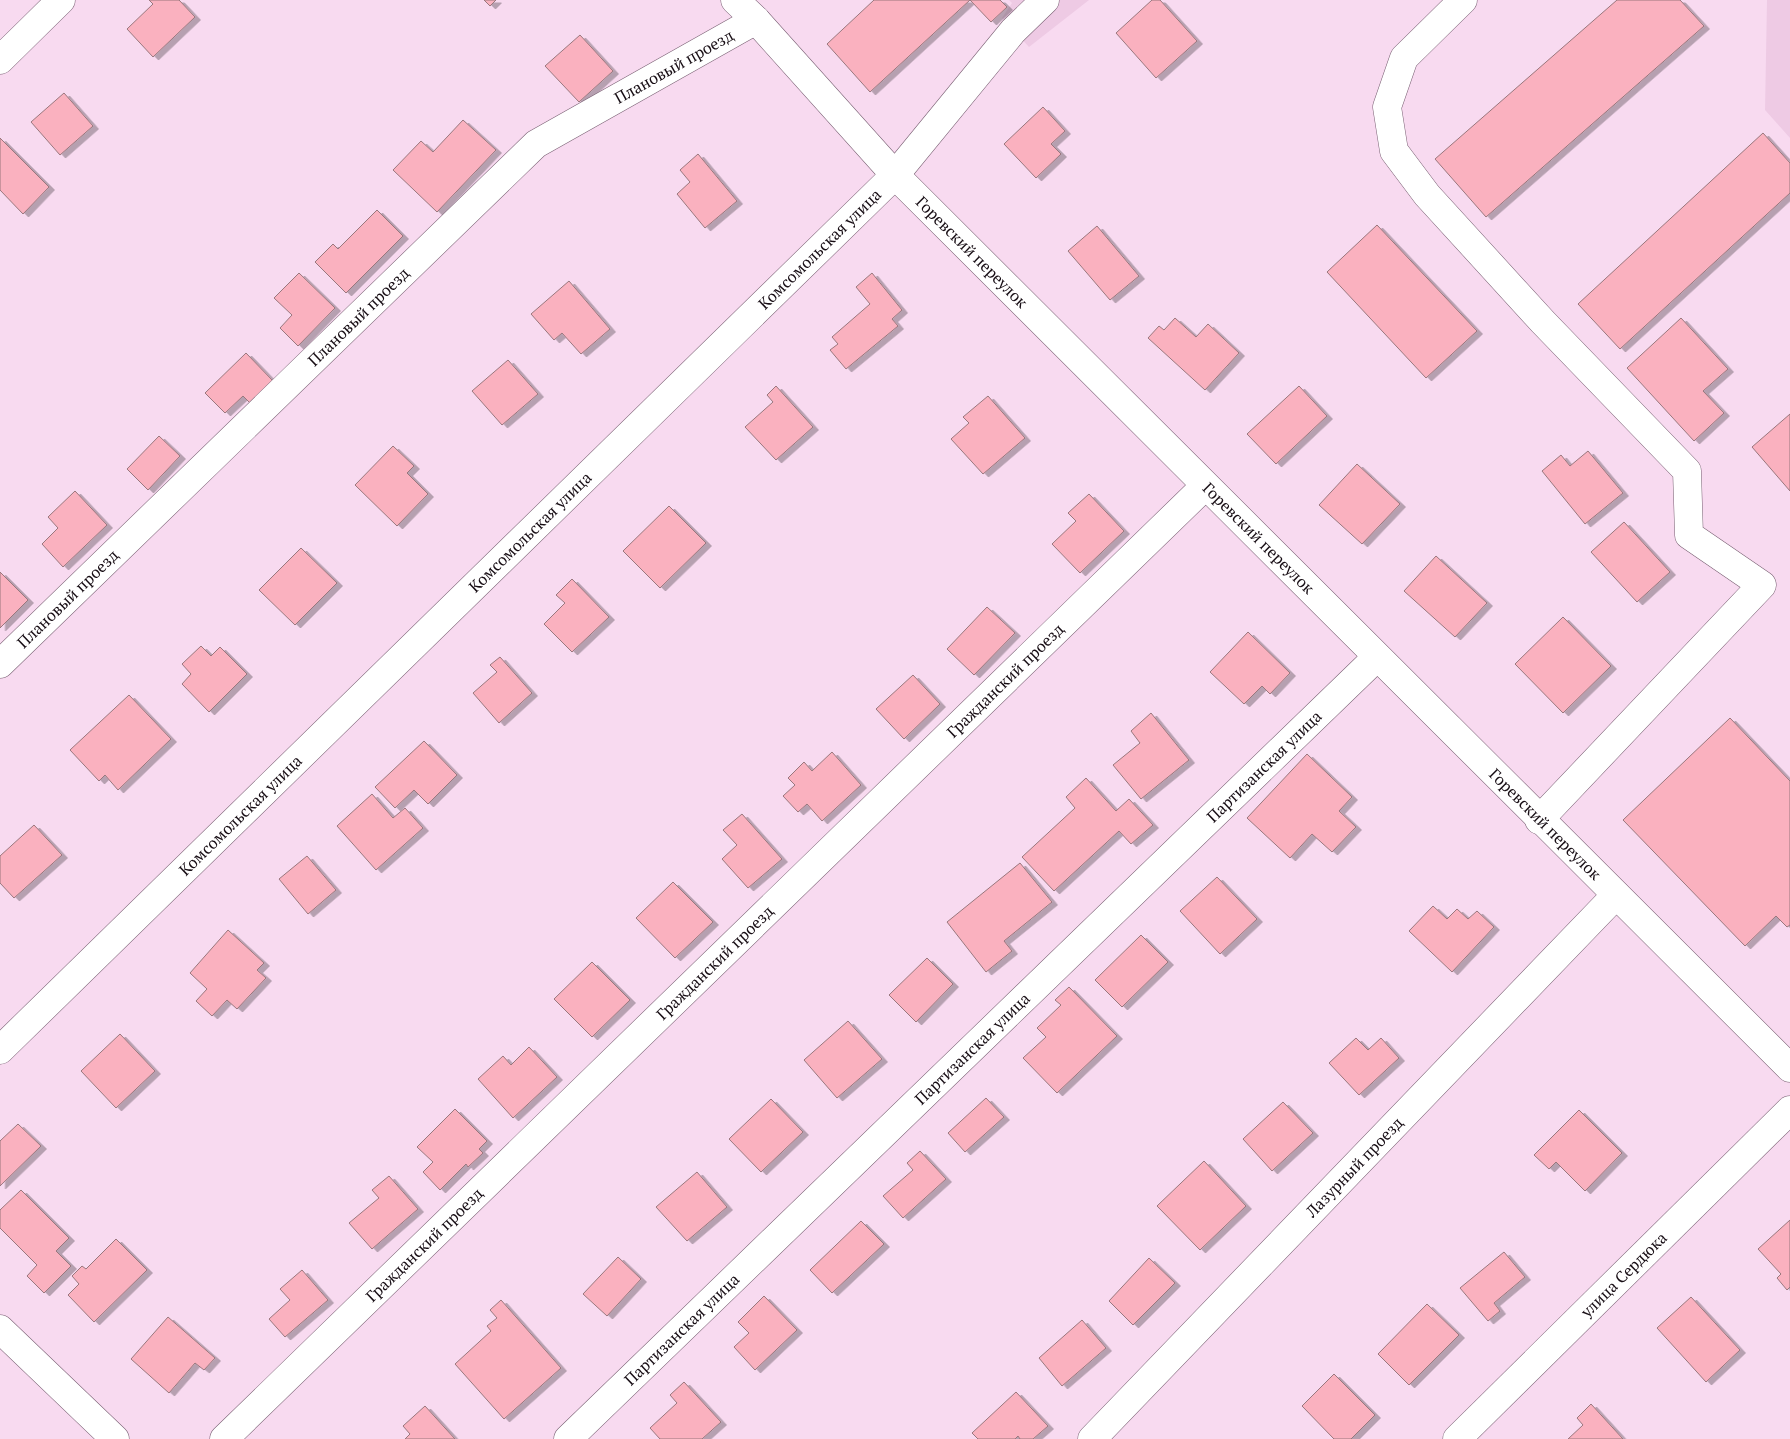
<svg xmlns="http://www.w3.org/2000/svg" width="1790" height="1439" viewBox="0 0 1790 1439" font-family="'PT Serif',serif">
	<style>
		.built { fill: #eecae4 }
		.building { fill: #fab1bf; stroke: #99777d; filter: url(#shadow) }
		.lines { fill: none; stroke-linecap: round; stroke-linejoin: round }
		.minor-casing { stroke: #785f72; stroke-width: 29 }
		.minor { stroke: #fff; stroke-width: 28 }
		.labels { text-anchor: middle; dominant-baseline: central; stroke-width: 5; stroke-linejoin: round; paint-order: stroke }
		.street-label { font-size: 16px; fill: #170d14; stroke: #fdebf8 }
	</style>
	<defs>
		<filter id="shadow"><feDropShadow dx="5.5" dy="3" stdDeviation="0" flood-color="#0004"/></filter>
	</defs>
	<rect width="100%" height="100%" fill="#f8daf0"/>
	<g class="built">
		<path d="M1009 0H1089L1029 47 1002 18 1012 3Z"/>
		<path d="M1767 0H1790V138L1765 110Z"/>
	</g>
	<g class="building">
		<path d="M149 0H179L195 17 153 57 127 29 153 4Z"/>
		<path d="M484 0H496L490 6Z"/>
		<path d="M874 0H970L870 92 827 44Z"/>
		<path d="M970 0H1000L1007 7 991 22Z"/>
		<path d="M1152 0H1160L1197 41 1156 78 1116 33Z"/>
		<path d="M1617 0H1680L1704 26 1486 217 1435 159Z"/>
		<path d="M580 35 613 71 579 102 545 66Z"/>
		<path d="M64 93 93 126 60 155 31 122Z"/>
		<path d="M1043 107 1065 131 1051 144 1061 154 1036 178 1004 144Z"/>
		<path d="M463 120 496 150 437 212 393 170 421 141 433 152Z"/>
		<path d="M1763 133 1790 163V193L1620 349 1578 304Z"/>
		<path d="M0 138 49 187 23 214 0 190Z"/>
		<path d="M698 154 737 201 705 228 677 194 690 182 680 170Z"/>
		<path d="M377 210 403 236 346 293 315 262 333 244 338 249Z"/>
		<path d="M1377 225 1477 331 1426 378 1327 272Z"/>
		<path d="M1097 226 1139 276 1110 300 1068 251Z"/>
		<path d="M299 273 335 308 298 346 280 328 292 315 274 298Z"/>
		<path d="M872 273 902 310 892 319 898 326 846 369 830 350 838 344 832 337 870 304 856 287Z"/>
		<path d="M569 281 610 329 581 354 562 333 554 340 531 314Z"/>
		<path d="M1175 318 1196 337 1208 324 1239 353 1205 390 1148 338 1159 326 1164 330Z"/>
		<path d="M1681 318 1728 369 1703 391 1724 413 1694 441 1627 368Z"/>
		<path d="M246 353 273 381 250 403 243 396 225 413 205 393Z"/>
		<path d="M508 360 538 394 502 425 472 391Z"/>
		<path d="M776 386 813 427 776 460 745 427 773 402 767 395Z"/>
		<path d="M1299 386 1327 416 1276 464 1247 434Z"/>
		<path d="M988 396 1025 438 983 474 951 439 969 423 963 417Z"/>
		<path d="M1790 414V491L1752 447Z"/>
		<path d="M159 436 180 456 148 490 127 469Z"/>
		<path d="M393 446 414 466 407 473 428 494 397 526 355 485Z"/>
		<path d="M1588 451 1623 493 1585 524 1542 471 1561 455 1570 466Z"/>
		<path d="M1357 464 1400 504 1362 544 1319 505Z"/>
		<path d="M75 491 107 525 63 567 42 544 58 528 48 517Z"/>
		<path d="M1089 494 1124 531 1080 573 1052 544 1076 521 1068 513Z"/>
		<path d="M669 506 706 543 660 588 623 551Z"/>
		<path d="M1624 522 1670 572 1637 602 1591 552Z"/>
		<path d="M301 548 337 583 295 625 259 590Z"/>
		<path d="M1436 556 1487 603 1455 637 1404 591Z"/>
		<path d="M0 572 28 600 0 628Z"/>
		<path d="M572 579 609 617 572 652 544 624 565 603 556 595Z"/>
		<path d="M987 607 1015 633 974 675 947 649Z"/>
		<path d="M1563 617 1611 666 1563 713 1515 664Z"/>
		<path d="M1248 632 1290 673 1270 694 1262 686 1244 704 1210 672Z"/>
		<path d="M201 646 211 656 220 647 247 674 209 712 182 684 191 674 182 664Z"/>
		<path d="M500 657 532 693 499 723 473 693 497 672 490 665Z"/>
		<path d="M913 675 940 704 904 739 876 709Z"/>
		<path d="M129 695 171 739 118 790 105 775 99 781 70 750Z"/>
		<path d="M1151 713 1189 760 1141 799 1113 765 1140 743 1131 731Z"/>
		<path d="M1730 718 1790 781V925L1787 927 1776 916 1745 946 1623 820Z"/>
		<path d="M424 741 457 775 428 804 414 790 395 808 375 787Z"/>
		<path d="M832 752 861 785 822 821 807 804 798 812 783 796 795 785 788 778 804 762 812 771Z"/>
		<path d="M1307 754 1352 797 1339 811 1356 827 1332 852 1312 834 1290 858 1247 818Z"/>
		<path d="M1086 778 1116 811 1129 799 1153 825 1131 844 1119 831 1054 891 1022 857 1075 808 1066 797Z"/>
		<path d="M372 794 393 818 405 808 423 828 376 870 337 826Z"/>
		<path d="M742 814 782 859 748 888 722 859 737 845 723 830Z"/>
		<path d="M34 825 62 855 14 898 0 883V856Z"/>
		<path d="M307 856 336 890 308 914 279 879Z"/>
		<path d="M1020 863 1052 902 1004 941 1012 951 986 972 947 922Z"/>
		<path d="M1217 877 1257 919 1220 954 1180 911Z"/>
		<path d="M673 882 713 922 675 958 636 918Z"/>
		<path d="M1433 906 1447 919 1457 909 1468 919 1477 911 1494 927 1452 972 1409 931Z"/>
		<path d="M228 930 264 963 257 970 266 978 237 1009 227 1000 212 1016 196 1001 207 989 190 973Z"/>
		<path d="M1141 935 1168 962 1122 1007 1095 980Z"/>
		<path d="M927 958 953 984 916 1022 889 995Z"/>
		<path d="M592 962 630 1000 592 1037 554 999Z"/>
		<path d="M1069 987 1117 1036 1057 1093 1023 1058 1046 1037 1037 1028 1061 1005 1055 1000Z"/>
		<path d="M848 1021 882 1059 837 1098 804 1060Z"/>
		<path d="M120 1034 155 1071 116 1108 81 1071Z"/>
		<path d="M1356 1038 1368 1050 1381 1038 1399 1058 1359 1095 1329 1063Z"/>
		<path d="M529 1047 557 1077 513 1118 478 1079 503 1056 511 1065Z"/>
		<path d="M986 1098 1004 1117 965 1152 948 1133Z"/>
		<path d="M771 1099 803 1132 761 1172 729 1139Z"/>
		<path d="M1283 1102 1313 1133 1272 1171 1243 1139Z"/>
		<path d="M455 1109 487 1141 479 1149 483 1153 468 1167 466 1164 440 1190 423 1172 433 1162 417 1147Z"/>
		<path d="M1579 1110 1622 1153 1585 1191 1556 1162 1549 1169 1534 1155Z"/>
		<path d="M18 1124 41 1146 0 1186V1141Z"/>
		<path d="M920 1151 946 1179 903 1218 883 1196 913 1170 907 1163Z"/>
		<path d="M1204 1161 1246 1206 1200 1250 1157 1206Z"/>
		<path d="M697 1172 727 1207 687 1241 656 1207Z"/>
		<path d="M389 1176 418 1209 372 1249 349 1223 379 1198 372 1190Z"/>
		<path d="M21 1190 69 1238 56 1251 71 1266 44 1293 27 1276 37 1265 0 1228V1210Z"/>
		<path d="M1790 1220V1287L1787 1290 1777 1278 1781 1274 1758 1249Z"/>
		<path d="M861 1221 884 1244 832 1293 810 1270Z"/>
		<path d="M116 1239 147 1270 94 1322 68 1295 79 1284 72 1276 82 1266 86 1269Z"/>
		<path d="M1504 1252 1525 1277 1494 1303 1500 1311 1488 1321 1460 1288Z"/>
		<path d="M618 1257 641 1279 607 1316 583 1294Z"/>
		<path d="M1149 1258 1175 1283 1133 1325 1109 1301Z"/>
		<path d="M302 1270 328 1300 285 1337 269 1319 290 1300 280 1289Z"/>
		<path d="M764 1296 797 1330 755 1370 734 1347 749 1333 738 1322Z"/>
		<path d="M1691 1297 1740 1350 1706 1382 1657 1328Z"/>
		<path d="M501 1300 561 1368 504 1419 455 1364 491 1331 487 1326 497 1318 490 1310Z"/>
		<path d="M1427 1304 1459 1335 1409 1385 1378 1354Z"/>
		<path d="M168 1317 215 1358 204 1370 195 1363 169 1393 131 1359Z"/>
		<path d="M1082 1320 1106 1348 1062 1386 1039 1358Z"/>
		<path d="M1334 1374 1375 1415 1351 1439H1334L1302 1406Z"/>
		<path d="M684 1382 721 1422 702 1439H660L650 1428 677 1403 670 1395Z"/>
		<path d="M1016 1392 1048 1426 1033 1439H1020L1018 1436 1015 1439H978L972 1433Z"/>
		<path d="M1591 1404 1623 1439H1568L1583 1425 1577 1418Z"/>
		<path d="M425 1406 455 1439H405L410 1434 403 1426Z"/>
	</g>
	<g class="lines">
		<g class="minor-casing">
			<g id="minor">
				<path id="s1" d="M735 0 756 20 895 175 1790 1068"/>
				<path d="M1463 0 1404 58 1387 107 1394 151 1427 195 1543 322 1687 471 1689 535 1762 585 1539 820"/>
				<path d="M0 60 61 0"/>
				<path id="s2" d="M0 664 536 144 756 20"/>
				<path id="s3" d="M0 1050 895 175 1013 31 1045 0"/>
				<path d="M0 1329 115 1439"/>
				<path id="s4" d="M224 1439 1205 486"/>
				<path id="s5" d="M568 1439 1377 657"/>
				<path id="s6" d="M1092 1439 1616 895"/>
				<path id="s7" d="M1457 1439 1790 1110"/>
			</g>
		</g>
		<use href="#minor" class="minor"/>
	</g>
	<g class="labels">
		<g class="street-label">
			<text stroke="none"><textPath href="#s2" startOffset="905">Плановый проезд</textPath></text>
			<text stroke="none"><textPath href="#s3" startOffset="1146">Комсомольская улица</textPath></text>
			<text stroke="none"><textPath href="#s1" startOffset="346">Горевский переулок</textPath></text>
			<text stroke="none"><textPath href="#s2" startOffset="499">Плановый проезд</textPath></text>
			<text stroke="none"><textPath href="#s3" startOffset="741">Комсомольская улица</textPath></text>
			<text stroke="none"><textPath href="#s1" startOffset="751">Горевский переулок</textPath></text>
			<text stroke="none"><textPath href="#s2" startOffset="94">Плановый проезд</textPath></text>
			<text stroke="none"><textPath href="#s4" startOffset="1089">Гражданский проезд</textPath></text>
			<text stroke="none"><textPath href="#s5" startOffset="968">Партизанская улица</textPath></text>
			<text stroke="none"><textPath href="#s3" startOffset="336">Комсомольская улица</textPath></text>
			<text stroke="none"><textPath href="#s1" startOffset="1156">Горевский переулок</textPath></text>
			<text stroke="none"><textPath href="#s4" startOffset="684">Гражданский проезд</textPath></text>
			<text stroke="none"><textPath href="#s5" startOffset="562">Партизанская улица</textPath></text>
			<text stroke="none"><textPath href="#s6" startOffset="378">Лазурный проезд</textPath></text>
			<text stroke="none"><textPath href="#s4" startOffset="279">Гражданский проезд</textPath></text>
			<text stroke="none"><textPath href="#s7" startOffset="234">улица Сердюка</textPath></text>
			<text stroke="none"><textPath href="#s5" startOffset="158">Партизанская улица</textPath></text>
		</g>
	</g>
</svg>
